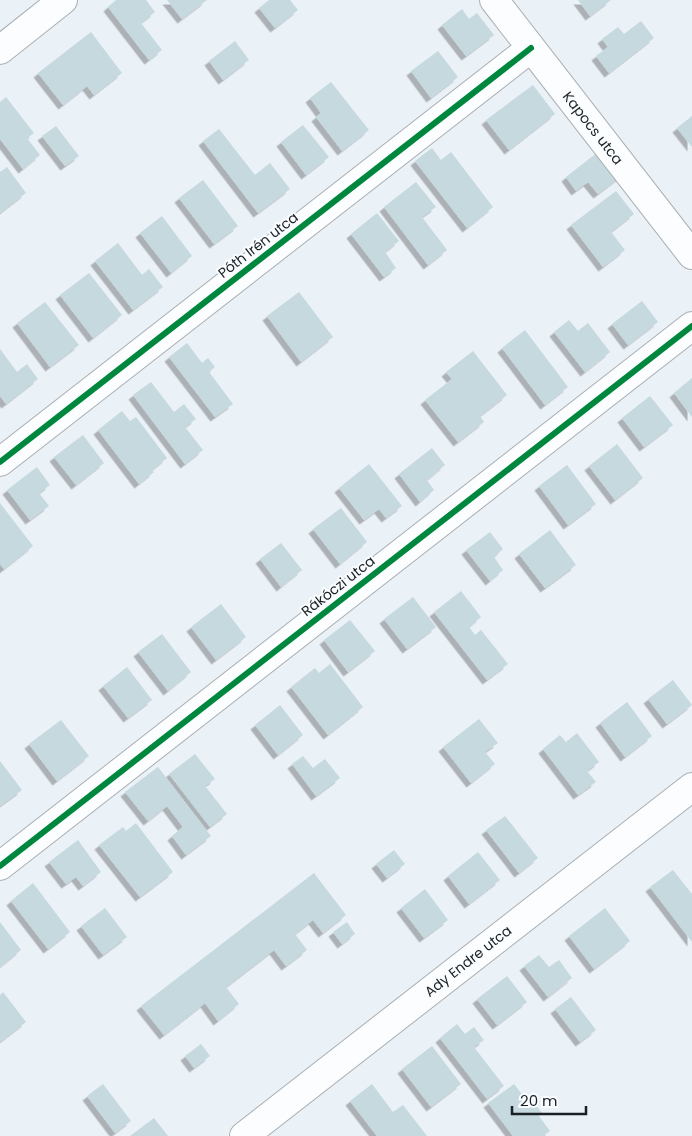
<svg xmlns="http://www.w3.org/2000/svg" width="692" height="1136" viewBox="0 0 692 1136" font-family="Poppins,sans-serif">
	<style>
		.building { fill: #c5d9df; filter: url(#shadow) }
		.lines { fill: none; stroke-linecap: round; stroke-linejoin: round }
		.minor-casing { stroke: #aaafb3; stroke-width: 30 }
		.minor { stroke: #fcfdfe; stroke-width: 28 }
		.cycleway-casing { stroke: #fafdff; stroke-width: 9 }
		.cycleway { stroke: #00873e; stroke-width: 6 }
		.labels { text-anchor: middle; dominant-baseline: central; stroke-width: 4; stroke-linejoin: round; paint-order: stroke }
		.street-label { font-size: 14px; fill: #1b2024; stroke: #fafdff }
	</style>
	<defs>
		<filter id="shadow"><feDropShadow dx="-4.5" dy="4.5" stdDeviation="0" flood-color="#0004"/></filter>
	</defs>
	<rect width="100%" height="100%" fill="#eaf1f7"/>
	<g class="building">
		<path d="M116 0H146L155 12 141 23 162 50 149 60 108 7Z"/>
		<path d="M167 0H207L182 19Z"/>
		<path d="M269 0H290L298 10 275 28 259 8Z"/>
		<path d="M578 0H611L590 16Z"/>
		<path d="M462 9 469 19 477 13 494 35 466 56 442 25Z"/>
		<path d="M641 21 654 38 609 73 596 56 608 47 602 39 618 27 624 34Z"/>
		<path d="M91 32 122 73 94 95 87 86 63 105 38 73Z"/>
		<path d="M235 41 249 60 223 80 209 61Z"/>
		<path d="M438 51 458 77 431 98 411 71Z"/>
		<path d="M331 82 369 130 342 151 316 117 321 113 310 98Z"/>
		<path d="M533 85 555 114 509 150 486 120Z"/>
		<path d="M6 97 34 133 27 138 40 155 23 169 0 139V102Z"/>
		<path d="M692 116V147L677 128Z"/>
		<path d="M303 125 329 157 306 175 281 142Z"/>
		<path d="M56 126 79 156 65 166 42 136Z"/>
		<path d="M219 129 255 175 270 163 290 189 258 213 203 141Z"/>
		<path d="M432 148 441 160 451 152 493 207 467 228 415 161Z"/>
		<path d="M598 152 624 174 598 194 588 182 576 191 566 177Z"/>
		<path d="M7 167 26 193 0 213V172Z"/>
		<path d="M203 180 238 226 214 244 179 198Z"/>
		<path d="M416 182 436 207 422 217 447 250 428 265 384 207Z"/>
		<path d="M616 191 634 214 611 232 625 250 603 267 571 225Z"/>
		<path d="M377 213 399 241 385 252 396 268 384 277 351 234Z"/>
		<path d="M162 216 192 256 171 273 140 233Z"/>
		<path d="M118 243 142 275 149 269 163 287 133 310 95 261Z"/>
		<path d="M89 273 122 315 93 338 60 295Z"/>
		<path d="M299 292 333 337 301 362 267 316Z"/>
		<path d="M642 301 658 322 628 345 612 324Z"/>
		<path d="M45 302 79 345 50 367 17 323Z"/>
		<path d="M569 320 578 331 588 323 610 352 585 372 554 332Z"/>
		<path d="M525 330 568 387 545 405 502 348Z"/>
		<path d="M187 343 202 363 208 358 215 367 209 372 233 404 215 417 169 357Z"/>
		<path d="M0 349 17 372 27 364 38 379 6 404 0 396Z"/>
		<path d="M473 351 507 395 480 416 484 422 458 442 425 400 452 379 446 372Z"/>
		<path d="M692 378V417L674 393Z"/>
		<path d="M151 382 174 412 184 404 196 419 185 427 203 450 185 464 133 395Z"/>
		<path d="M650 396 673 425 644 447 622 418Z"/>
		<path d="M122 411 130 421 136 417 167 458 152 470 154 472 139 484 98 430Z"/>
		<path d="M83 435 104 463 76 485 54 457Z"/>
		<path d="M617 444 643 478 615 500 589 466Z"/>
		<path d="M432 448 445 465 427 480 434 490 420 502 399 474Z"/>
		<path d="M369 464 402 506 386 518 379 509 364 520 339 488Z"/>
		<path d="M567 465 596 504 568 525 539 486Z"/>
		<path d="M37 467 50 485 39 493 49 506 30 520 7 490Z"/>
		<path d="M0 503 33 546 4 569 0 564Z"/>
		<path d="M341 508 367 542 340 564 313 529Z"/>
		<path d="M550 530 576 565 545 588 519 554Z"/>
		<path d="M490 532 503 549 494 557 503 570 490 581 466 550Z"/>
		<path d="M281 543 302 570 281 587 260 559Z"/>
		<path d="M461 591 481 617 469 627 475 635 481 630 508 664 487 680 434 612Z"/>
		<path d="M413 597 436 627 407 649 384 619Z"/>
		<path d="M221 604 246 637 216 660 191 627Z"/>
		<path d="M350 620 375 651 348 672 324 640Z"/>
		<path d="M162 634 191 672 168 691 138 652Z"/>
		<path d="M330 664 363 707 328 735 291 687 315 668 319 673Z"/>
		<path d="M127 667 152 700 128 718 103 686Z"/>
		<path d="M673 680 692 705 667 724 648 699Z"/>
		<path d="M627 702 652 736 625 757 600 723Z"/>
		<path d="M280 705 303 735 278 755 255 725Z"/>
		<path d="M479 719 498 743 485 752 495 764 471 783 443 747Z"/>
		<path d="M61 720 89 756 57 781 29 744Z"/>
		<path d="M577 733 599 762 587 771 596 782 578 795 543 749 560 735 566 742Z"/>
		<path d="M195 754 215 779 205 786 227 814 210 827 169 774Z"/>
		<path d="M303 756 313 768 325 759 340 778 316 796 292 764Z"/>
		<path d="M0 761 22 790 0 806Z"/>
		<path d="M158 767 211 836 186 855 172 836 183 827 167 806 148 821 125 792Z"/>
		<path d="M505 816 538 858 519 873 486 830Z"/>
		<path d="M136 823 173 872 140 897 99 845 123 827 126 831Z"/>
		<path d="M78 840 101 872 83 886 76 877 66 884 49 862Z"/>
		<path d="M394 850 405 864 387 878 376 864Z"/>
		<path d="M478 852 500 880 469 904 448 876Z"/>
		<path d="M673 870 692 894V942L650 887Z"/>
		<path d="M314 873 346 915 323 933 313 920 295 934 307 950 286 966 274 950 226 987 239 1004 218 1021 205 1003 164 1035 141 1006Z"/>
		<path d="M33 883 70 932 48 949 11 901Z"/>
		<path d="M425 889 448 920 424 938 401 908Z"/>
		<path d="M105 908 127 937 103 955 81 926Z"/>
		<path d="M605 908 630 941 594 969 569 936Z"/>
		<path d="M0 922 21 950 0 967Z"/>
		<path d="M347 922 355 934 342 944 333 932Z"/>
		<path d="M539 955 549 967 559 960 572 978 548 997 524 966Z"/>
		<path d="M507 976 527 1002 497 1025 477 999Z"/>
		<path d="M3 992 26 1022 0 1042V995Z"/>
		<path d="M571 997 596 1030 580 1042 555 1009Z"/>
		<path d="M457 1024 465 1034 474 1027 484 1040 474 1047 504 1086 487 1099 440 1038Z"/>
		<path d="M201 1044 210 1056 194 1068 185 1056Z"/>
		<path d="M432 1046 461 1084 431 1107 402 1069Z"/>
		<path d="M103 1084 131 1121 115 1133 87 1096Z"/>
		<path d="M372 1084 393 1112 403 1105 427 1136H377L350 1101Z"/>
		<path d="M514 1084 532 1107 535 1104 542 1113 539 1116 550 1131 543 1136H513L488 1103Z"/>
		<path d="M154 1118 168 1136H130Z"/>
	</g>
	<g class="lines">
		<g class="minor-casing">
			<g id="minor">
				<path d="M494 0 692 255"/>
				<path d="M0 50 63 0"/>
				<path d="M0 462 531 48"/>
				<path d="M0 866 692 326"/>
				<path d="M244 1136 692 787"/>
			</g>
		</g>
		<use href="#minor" class="minor"/>
		<g class="cycleway-casing">
			<g id="cycleway">
				<path d="M0 462 531 48"/>
				<path d="M0 866 692 326"/>
			</g>
		</g>
		<use href="#cycleway" class="cycleway"/>
	</g>
	<g class="labels">
		<g class="street-label">
			<text transform="translate(593 128) rotate(52)">Kapocs utca</text>
			<text transform="translate(258 245) rotate(-38)">Póth Irén utca</text>
			<text transform="translate(338 586) rotate(-38)">Rákóczi utca</text>
			<text transform="translate(468 961) rotate(-38)">Ady Endre utca</text>
		</g>
	</g>
	<path d="M512 1106v8h74v-8" fill="none" stroke="#1b2024" stroke-width="2.5"/>
	<text x="520" y="1106" font-size="15" fill="#1b2024" stroke="#fafdff" stroke-width="4" paint-order="stroke">20 m</text>
</svg>
